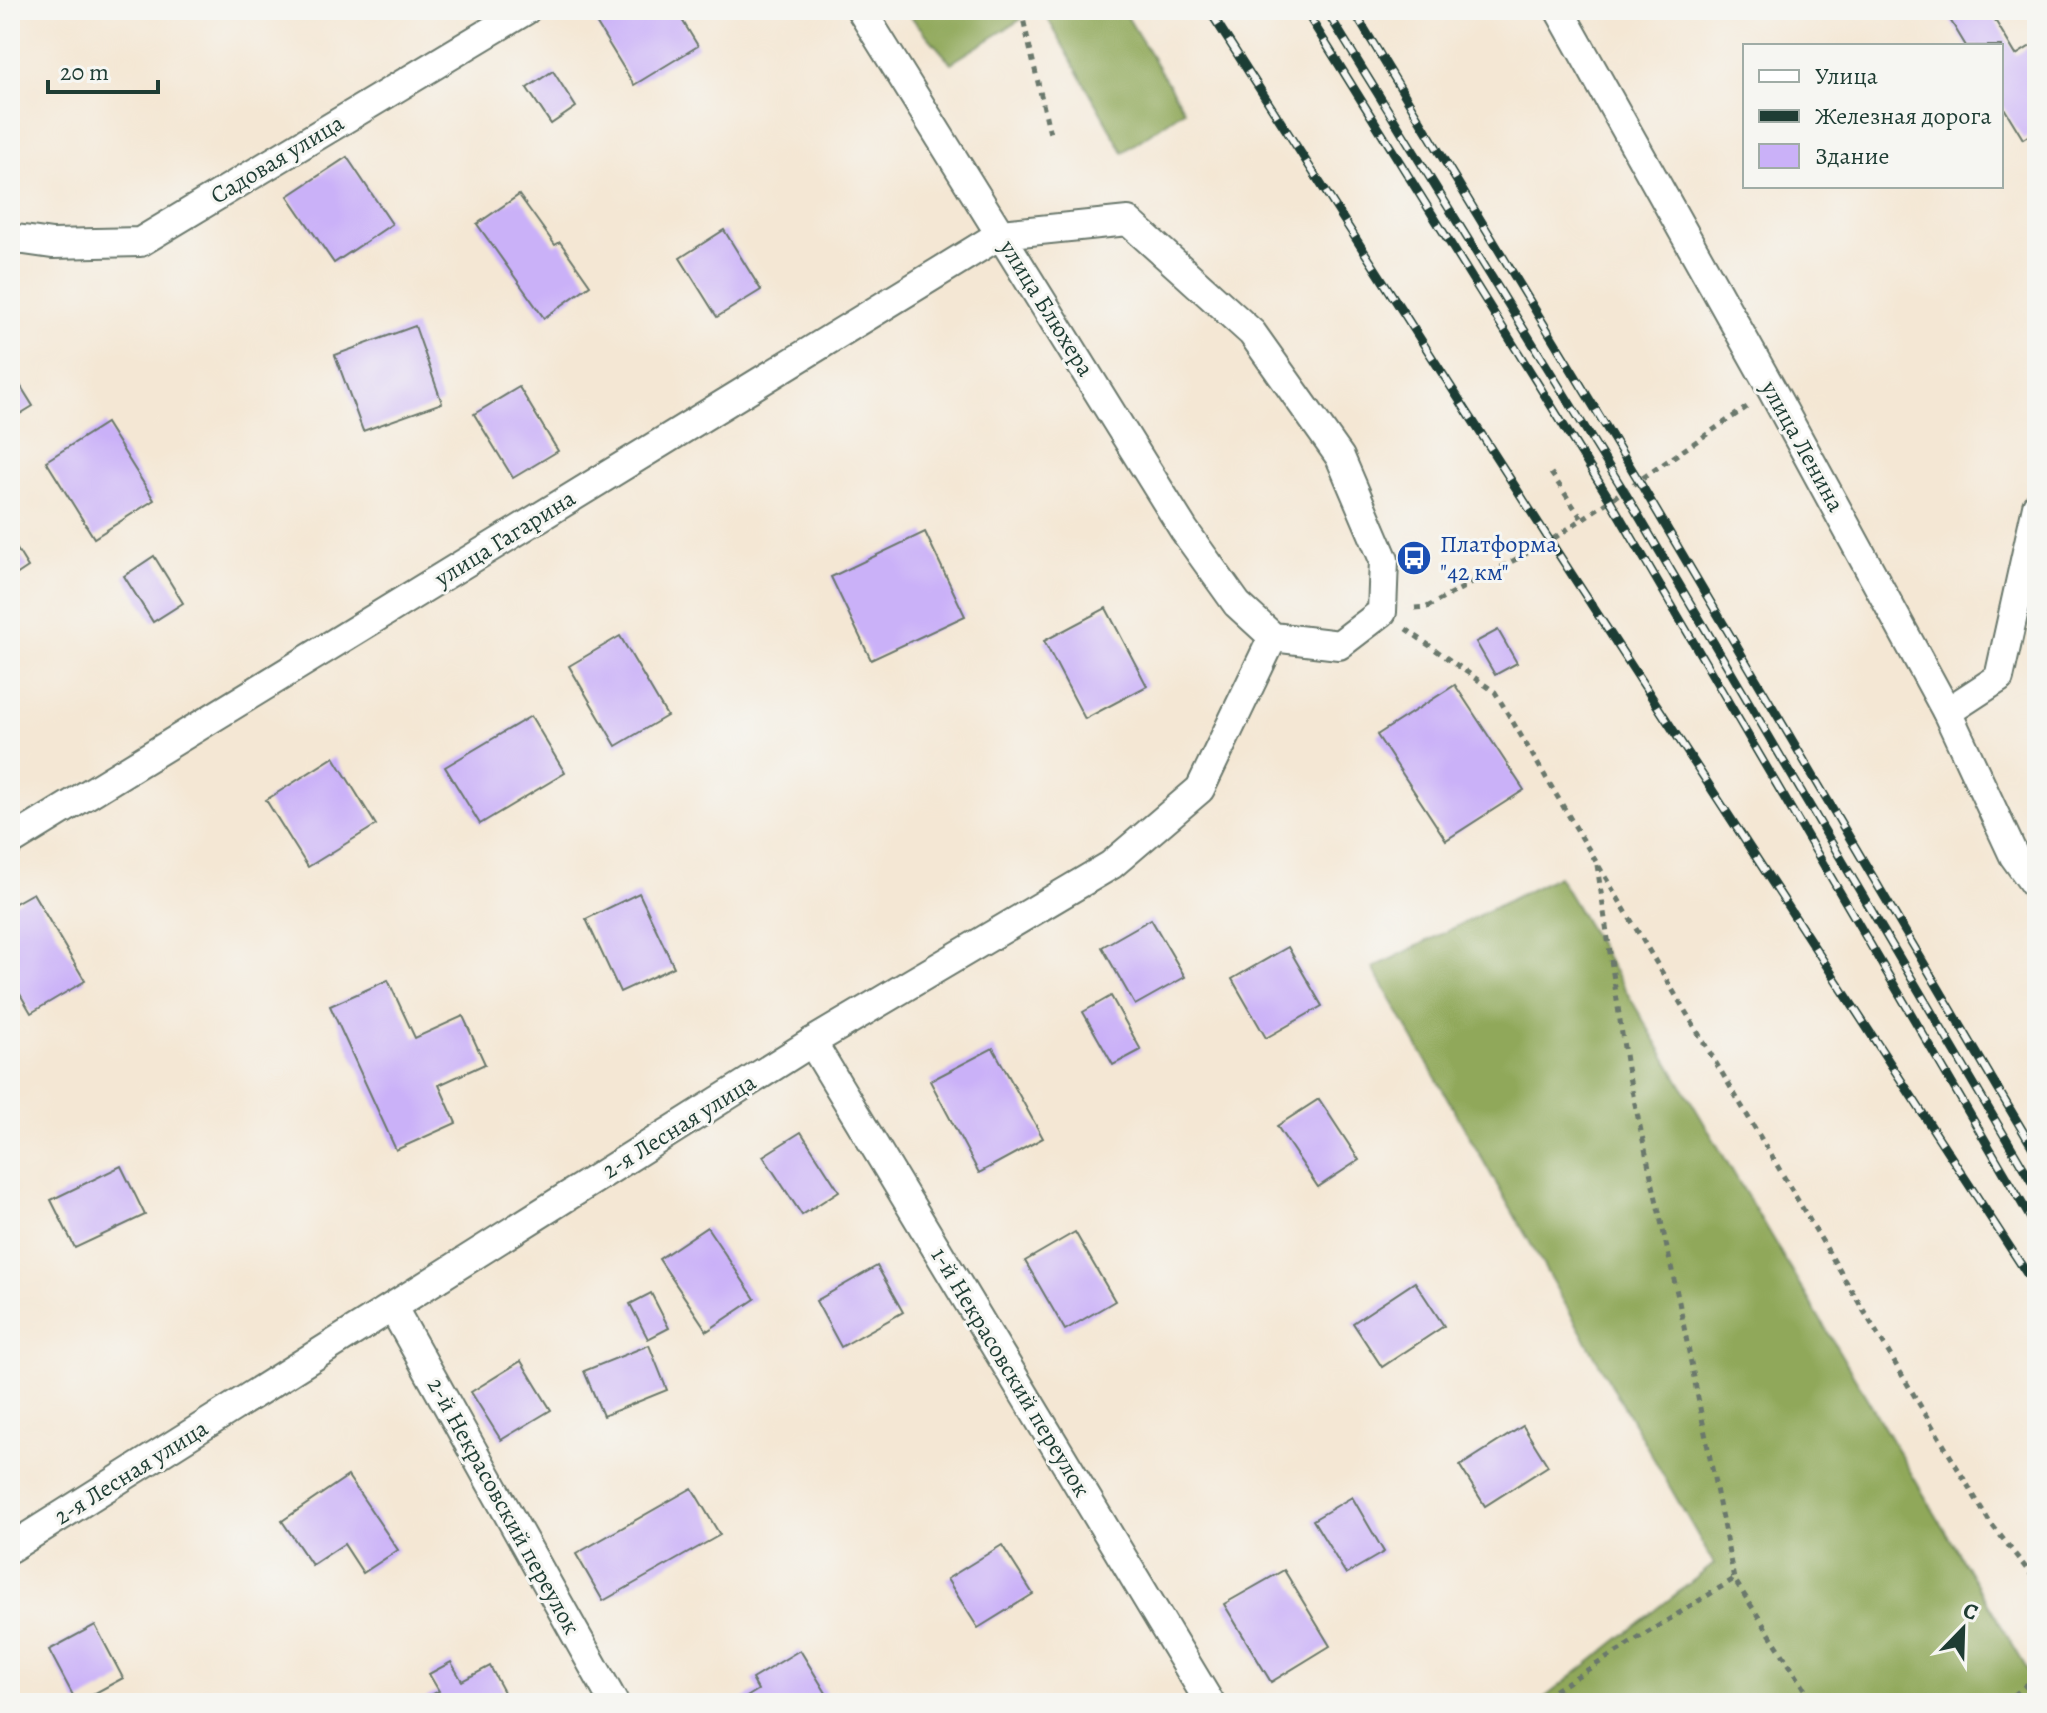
<svg xmlns="http://www.w3.org/2000/svg" width="2047" height="1713" viewBox="0 0 2047 1713" font-family="Alegreya,serif">
	<style>
		.forest { fill: #90a85a; stroke: #587247; stroke-width: 2 }
		.building { fill: #cab1f8 }
		.lines { fill: none; stroke-linecap: round; stroke-linejoin: round }
		.minor-casing { stroke: #6a786c; stroke-width: 32 }
		.path { stroke: #6a786c; stroke-width: 5; stroke-dasharray: 6 6; stroke-linecap: butt }
		.minor { stroke: #fff; stroke-width: 28 }
		.rail-casing { stroke: #1f3d34; stroke-width: 9 }
		.rail { stroke: #f6f6f2; stroke-width: 6; stroke-dasharray: 18; stroke-linecap: butt }
		.labels { text-anchor: middle; dominant-baseline: central; stroke-width: 6; stroke-linejoin: round; paint-order: stroke }
		.street-label { font-size: 24px; fill: #1f3d34; stroke: #f6f6f2 }
		.transit-label { font-size: 24px; fill: #164399; stroke: #f6f6f2; text-anchor: start }
	</style>
	<rect width="100%" height="100%" fill="#f6f6f2"/>
	<filter id="ink" filterUnits="userSpaceOnUse"><feTurbulence type="fractalNoise" baseFrequency=".0125" numOctaves="2"/><feDisplacementMap in="SourceGraphic" scale="16" xChannelSelector="R" yChannelSelector="G"/><feConvolveMatrix kernelMatrix="1 2 1 2 8 2 1 2 1" color-interpolation-filters="sRGB"/></filter>
	<filter id="wash" filterUnits="userSpaceOnUse"><feTurbulence type="fractalNoise" baseFrequency=".006" numOctaves="4" result="noise"/><feDisplacementMap in="SourceGraphic" scale="32" xChannelSelector="R" yChannelSelector="G"/><feGaussianBlur stdDeviation="1.8" result="paint"/><feColorMatrix in="noise" values="0 0 0 0 0 0 0 0 0 0 0 0 0 0 0 0 0 1.4 0 .05"/><feComposite in="paint" operator="in"/></filter>
	<g filter="url(#wash)">
		<rect width="100%" height="100%" fill="#f4e7d4"/>
		<g class="forest">
			<path d="M905 10H1036L951 63Z"/>
			<path d="M1043 10H1123L1184 110 1123 152Z"/>
			<path d="M1558 876 2037 1686V1703H1538L1714 1564 1373 968Z"/>
		</g>
		<g id="blocks">
			<g class="building">
				<path d="M613 10H676L698 46 634 85 595 21Z"/>
				<path d="M1951 10H1989L2016 55 2037 42V130L2023 139 2001 103V46H1966L1946 13Z"/>
				<path d="M553 71 576 107 551 124 527 88Z"/>
				<path d="M347 157 392 224 334 263 288 196Z"/>
				<path d="M519 195 555 245 560 242 590 285 544 318 477 224Z"/>
				<path d="M724 230 761 290 717 317 680 258Z"/>
				<path d="M415 326 442 403 363 431 335 355Z"/>
				<path d="M10 369 33 406 10 420Z"/>
				<path d="M519 387 558 451 513 478 474 414Z"/>
				<path d="M106 423 154 500 94 538 46 461Z"/>
				<path d="M925 532 965 616 871 660 831 577Z"/>
				<path d="M10 538 28 567 10 579Z"/>
				<path d="M154 556 183 603 153 622 124 576Z"/>
				<path d="M1106 608 1147 686 1085 719 1044 641Z"/>
				<path d="M1498 630 1517 663 1495 675 1476 642Z"/>
				<path d="M620 636 667 716 616 746 569 666Z"/>
				<path d="M1455 685 1524 790 1446 840 1377 735Z"/>
				<path d="M531 716 565 773 480 824 445 767Z"/>
				<path d="M334 757 376 825 308 867 266 800Z"/>
				<path d="M33 893 85 981 31 1013 10 977V906Z"/>
				<path d="M639 893 674 967 620 992 586 919Z"/>
				<path d="M1151 919 1185 977 1135 1005 1102 947Z"/>
				<path d="M1288 947 1322 1006 1266 1038 1232 979Z"/>
				<path d="M388 980 415 1038 463 1016 485 1064 439 1085 456 1123 396 1150 330 1006Z"/>
				<path d="M1111 996 1141 1050 1113 1065 1083 1012Z"/>
				<path d="M993 1048 1043 1138 979 1173 930 1081Z"/>
				<path d="M1319 1099 1359 1160 1318 1187 1277 1126Z"/>
				<path d="M801 1132 839 1191 802 1215 763 1156Z"/>
				<path d="M121 1166 145 1215 75 1248 51 1200Z"/>
				<path d="M707 1227 755 1299 707 1331 659 1259Z"/>
				<path d="M1075 1232 1115 1301 1065 1330 1025 1261Z"/>
				<path d="M877 1266 903 1312 841 1347 816 1301Z"/>
				<path d="M1415 1282 1444 1326 1382 1367 1353 1323Z"/>
				<path d="M651 1293 669 1328 648 1339 630 1304Z"/>
				<path d="M649 1345 667 1390 603 1416 584 1371Z"/>
				<path d="M521 1361 551 1410 501 1440 471 1392Z"/>
				<path d="M1523 1426 1548 1466 1485 1506 1460 1466Z"/>
				<path d="M348 1476 398 1550 363 1573 344 1544 312 1565 282 1521Z"/>
				<path d="M692 1488 720 1535 603 1601 576 1554Z"/>
				<path d="M1352 1497 1384 1552 1346 1574 1313 1520Z"/>
				<path d="M1002 1545 1033 1594 978 1628 947 1579Z"/>
				<path d="M1284 1570 1330 1646 1271 1682 1224 1604Z"/>
				<path d="M95 1625 123 1678 77 1703 49 1650Z"/>
				<path d="M800 1650 826 1693 810 1703H737L758 1690 752 1679Z"/>
				<path d="M451 1662 462 1681 490 1666 505 1694 488 1703H416L439 1691 429 1674Z"/>
			</g>
		</g>
	</g>
	<g filter="url(#ink)">
		<use href="#blocks" fill-opacity="0" stroke="#6a786c" stroke-width="2"/>
		<g class="lines">
			<g class="minor-casing">
				<g id="minor">
					<path d="M1559 10 1772 390 1947 712 2014 856 2037 888"/>
					<path d="M10 238 52 244 140 242 526 10"/>
					<path d="M1947 712 1999 678 2037 506"/>
					<path d="M10 842 1001 234 1128 221 1252 333 1340 457 1384 560 1382 612 1339 645 1273 637 1237 604 1184 530 861 10"/>
					<path d="M812 1042 1210 1703"/>
					<path d="M393 1308 614 1703"/>
					<path d="M10 1548 812 1042 1111 865 1200 789 1273 637"/>
				</g>
			</g>
			<g class="path">
				<path d="M1021 10 1051 138"/>
				<path d="M1551 473 1582 519"/>
				<path d="M1415 608 1427 607 1550 541 1747 407"/>
				<path d="M1406 629 1495 692 1989 1521 2037 1582"/>
				<path d="M1597 865 1627 1068 1679 1302 1734 1579"/>
				<path d="M1534 1703 1734 1579 1814 1703"/>
				<path d="M2005 1703 2037 1676"/>
			</g>
			<use href="#minor" class="minor"/>
			<g class="rail-casing">
				<g id="rail">
					<path d="M1209 10 1550 541 2037 1289"/>
					<path d="M1305 10 1610 500 2037 1229"/>
					<path d="M1326 10 1624 491 2037 1191"/>
					<path d="M1353 10 1639 481 2037 1155"/>
				</g>
			</g>
			<use href="#rail" class="rail"/>
		</g>
	</g>
	<defs>
		<g id="bus-disc" transform="scale(1.8)"><circle r="9.5" fill="#1a4fb4" stroke="#f6f6f2"/><path d="M-5-6H5V4H4V6H2V4H-2V6H-4V4H-5ZM-3.5-4V0h7V-4ZM-3.5 1.2v1.5H-2V1.2ZM2 1.2v1.5H3.5V1.2Z" fill="#fff"/></g>
	</defs>
	<g fill-rule="evenodd">
		<use href="#bus-disc" x="1414" y="558"/>
	</g>
	<g class="labels">
		<g class="street-label">
			<text transform="translate(277 159) rotate(-31)">Садовая улица</text>
			<text transform="translate(1047 308) rotate(58)">улица Блюхера</text>
			<text transform="translate(1803 446) rotate(61)">улица Ленина</text>
			<text transform="translate(505 538) rotate(-32)">улица Гагарина</text>
			<text transform="translate(679 1126) rotate(-32)">2-я Лесная улица</text>
			<text transform="translate(1011 1372) rotate(59)">1-й Некрасовский переулок</text>
			<text transform="translate(131 1472) rotate(-32)">2-я Лесная улица</text>
			<text transform="translate(504 1506) rotate(61)">2-й Некрасовский переулок</text>
		</g>
		<g class="transit-label">
			<text x="1440" y="544">Платформа<tspan x="1440" dy="28">"42 км"</tspan></text>
		</g>
	</g>
	<rect width="2047" height="1713" fill="none" stroke="#f6f6f2" stroke-width="40"/>
	<rect x="1743" y="44" width="260" height="144" fill="#f6f6f2" stroke="#a0aca6" stroke-width="2"/>
	<rect x="1759" y="70" width="40" height="12" fill="#ffffff" stroke="#a0aca6" stroke-width="2"/>
	<text x="1815" y="84" font-size="24" fill="#1f3d34">Улица</text>
	<rect x="1759" y="110" width="40" height="12" fill="#1f3d34" stroke="#a0aca6" stroke-width="2"/>
	<text x="1815" y="124" font-size="24" fill="#1f3d34">Железная дорога</text>
	<rect x="1759" y="144" width="40" height="24" fill="#cab1f8" stroke="#a0aca6" stroke-width="2"/>
	<text x="1815" y="164" font-size="24" fill="#1f3d34">Здание</text>
	<g transform="translate(1963 1629) rotate(23)" stroke="#f6f6f2" stroke-width="6" paint-order="stroke">
	<path d="M0-6L14 30L0 20L-14 30Z" fill="#1f3d34"/>
	<text y="-12" font-size="22" font-weight="bold" text-anchor="middle" fill="#1f3d34">С</text>
	</g>
	<path d="M48 80v12h110v-12" fill="none" stroke="#1f3d34" stroke-width="4"/>
	<text x="60" y="80" font-size="24" fill="#1f3d34" stroke="#f6f6f2" stroke-width="6" paint-order="stroke">20 m</text>
</svg>
